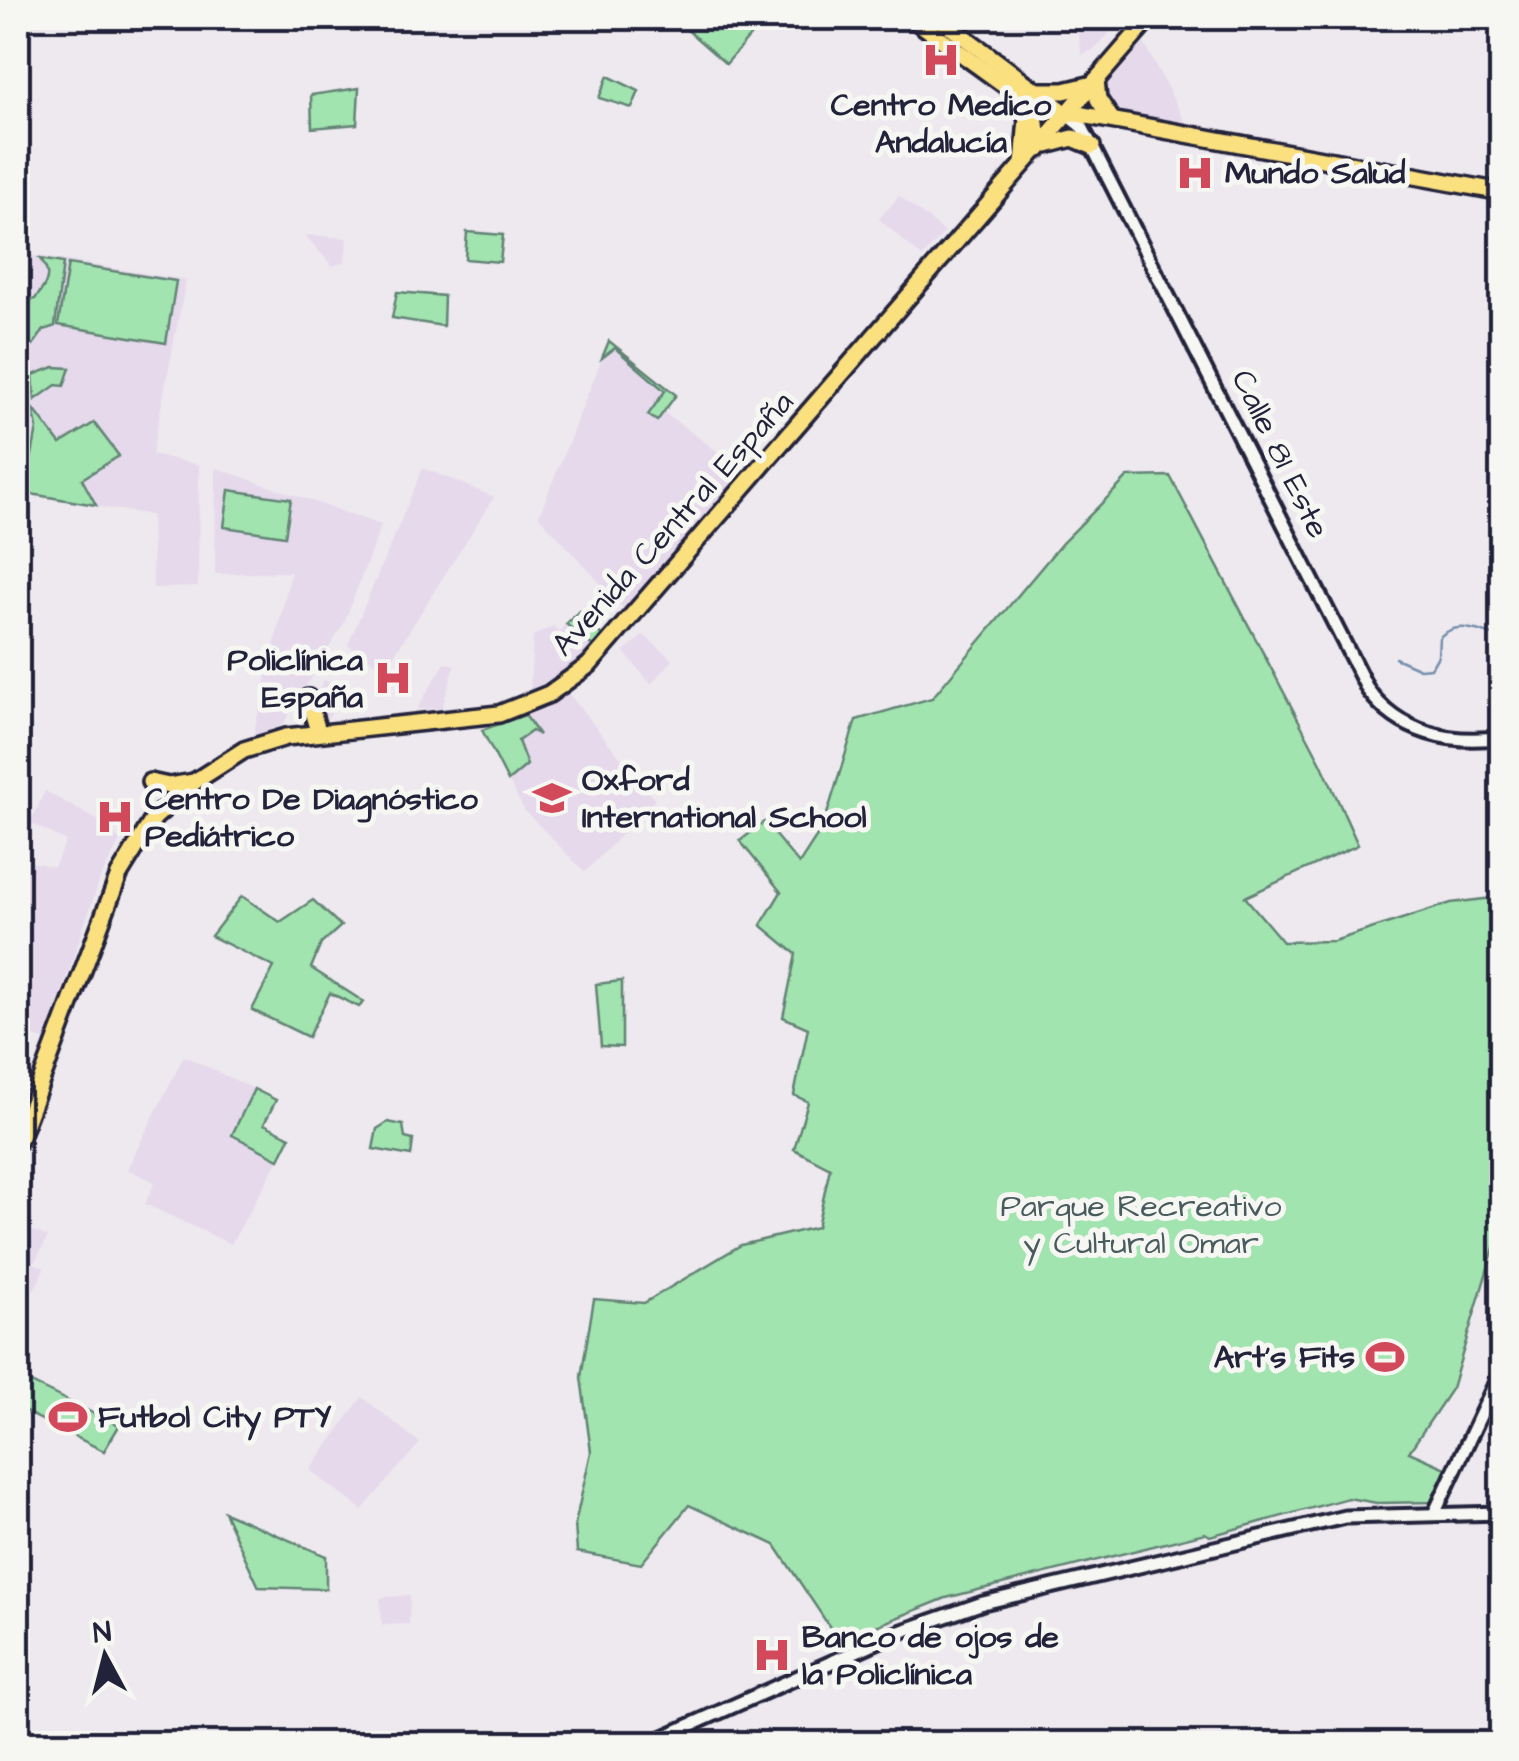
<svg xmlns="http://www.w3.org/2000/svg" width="1519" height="1761" viewBox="0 0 1519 1761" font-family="'Architects Daughter',sans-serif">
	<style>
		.built { fill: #e5d9eb }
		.green { fill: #a2e4af; stroke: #628375; stroke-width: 2.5 }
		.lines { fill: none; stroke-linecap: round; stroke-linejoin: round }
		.stream { stroke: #748fac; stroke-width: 2.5 }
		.minor-casing { stroke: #22223b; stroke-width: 19 }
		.major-casing { stroke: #22223b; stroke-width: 22 }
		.minor { stroke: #f6f6f2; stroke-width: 11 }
		.major { stroke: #fbe080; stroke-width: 15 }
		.labels { text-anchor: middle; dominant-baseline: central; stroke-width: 10; stroke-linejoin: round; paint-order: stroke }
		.poi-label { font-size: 32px; font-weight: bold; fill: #22223b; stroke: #f6f6f2; text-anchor: start }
		.street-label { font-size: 32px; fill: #22223b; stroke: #f6f6f2 }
		.park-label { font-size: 32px; fill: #485c5e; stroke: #f6f6f2 }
	</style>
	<rect width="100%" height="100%" fill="#eee9ef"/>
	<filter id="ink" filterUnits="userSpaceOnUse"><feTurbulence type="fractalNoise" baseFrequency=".01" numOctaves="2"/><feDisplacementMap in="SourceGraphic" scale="20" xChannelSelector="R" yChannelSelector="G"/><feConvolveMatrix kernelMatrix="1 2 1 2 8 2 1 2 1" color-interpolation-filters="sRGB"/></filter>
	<g filter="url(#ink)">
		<g class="built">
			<path d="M1075 18H1123L1096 48 1082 55Z"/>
			<path d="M1144 43 1185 122 1109 111 1100 93Z"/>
			<path d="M899 196 945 232 922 257 879 219Z"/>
			<path d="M305 235 347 238 345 262 332 266Z"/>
			<path d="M18 253 186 280 152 454 199 465 198 587 153 588 151 515 18 494Z"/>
			<path d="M609 341 676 395 662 411 747 473 677 548 627 612 539 516Z"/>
			<path d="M216 468 381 525 344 623 283 725 253 736 291 572 215 574Z"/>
			<path d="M423 468 494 497 385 669 348 645Z"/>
			<path d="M580 611 603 637 577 664 543 689 530 692 533 636 553 626 559 631Z"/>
			<path d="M644 635 673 660 651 684 624 652Z"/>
			<path d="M445 663 455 665 442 708 417 709Z"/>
			<path d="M324 680 346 690 326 721 311 703Z"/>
			<path d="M567 692 655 800 585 872 524 810 484 734 529 720 525 715Z"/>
			<path d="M45 791 106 825 120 841 100 879 45 1041 18 1031V859L54 867 66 841 30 823Z"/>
			<path d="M184 1056 254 1089 232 1135 279 1159 231 1244 145 1204 155 1182 127 1169Z"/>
			<path d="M18 1225 48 1237 34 1263 44 1268 35 1289 18 1281Z"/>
			<path d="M362 1397 420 1443 362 1510 310 1470Z"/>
			<path d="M410 1595 409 1624 382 1625 380 1598Z"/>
		</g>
		<g class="green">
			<path d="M693 18H760L764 20 726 64 685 28Z"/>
			<path d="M608 76 639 91 632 108 599 98Z"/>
			<path d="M359 88 357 124 312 128 311 95Z"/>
			<path d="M467 232 503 235 500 262 465 259Z"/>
			<path d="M40 259 63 263 55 326 44 330 33 345 18 348V304L35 299C47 284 53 275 40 259Z"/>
			<path d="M68 264 176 281 166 343 58 325Z"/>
			<path d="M397 292 444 296 443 326 392 318Z"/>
			<path d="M609 341 676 395 657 421 648 415 665 391 615 348 602 358Z"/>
			<path d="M54 367 70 368 64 386 56 385 35 400 33 375Z"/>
			<path d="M33 408 60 444 94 423 119 456 82 479 96 505 25 493 37 428Z"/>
			<path d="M1170 476 1321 763 1358 845 1245 897 1283 942 1334 941 1451 903 1501 897V1241L1494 1248 1452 1388 1409 1452 1446 1468 1434 1502 1377 1503 1348 1498 1210 1536 1205 1533 946 1598 839 1641 775 1545 689 1505 641 1564 577 1552 575 1524 591 1452 581 1377 594 1299 644 1303 741 1245 817 1227 830 1168 794 1149 808 1102 794 1095 808 1028 783 1017 796 954 761 925 781 892 740 841 764 822 799 864 823 827 856 720 932 698 1062 543 1128 477Z"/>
			<path d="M229 490 291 499 285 536 224 527Z"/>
			<path d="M580 611 603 637 594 647 566 624Z"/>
			<path d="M525 715 539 735 532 731 518 741 527 765 508 781 482 730Z"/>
			<path d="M242 896 280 922 313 900 341 926 321 944 311 968 364 1002 359 1007 330 993 308 1037 252 1010 274 967 211 936Z"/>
			<path d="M622 981V1047L601 1046 596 984Z"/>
			<path d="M254 1089 276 1100 264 1124 290 1137 279 1159 232 1135Z"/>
			<path d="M388 1122 403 1125 405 1138 413 1140 411 1156 373 1149 377 1129Z"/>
			<path d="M25 1380 119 1426 104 1451 18 1408Z"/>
			<path d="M224 1512 326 1556V1589L259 1587Z"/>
		</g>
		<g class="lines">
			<path class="stream" d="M1395 658 1420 669 1431 668 1438 656 1439 638C1459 618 1478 633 1502 637"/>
			<g class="minor-casing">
				<g id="minor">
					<path d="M1067 115 1082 127 1092 146 1368 690C1399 733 1451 745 1502 737"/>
					<path d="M1435 1512 1502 1369"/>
					<path d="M648 1744 897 1633 983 1603 1345 1517 1502 1513"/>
				</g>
			</g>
			<g class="major-casing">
				<g id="major">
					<path d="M912 18 1034 106 1502 192"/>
					<path d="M939 18 1060 109"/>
					<path d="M1096 80 1098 99 1112 120"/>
					<path d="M1033 91H1064L1093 84"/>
					<path d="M1016 97 1027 119 1023 164"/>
					<path d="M1034 106 1039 149"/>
					<path d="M1047 145 1073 138 1092 146"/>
					<path d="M308 698 318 731"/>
					<path d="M150 782 169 786 194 782"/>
					<path d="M18 1142 119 875 154 818 194 782 244 750 286 737 499 714 549 694 589 665 1150 18"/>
				</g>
			</g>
			<use href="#minor" class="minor"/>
			<use href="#major" class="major"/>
		</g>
	</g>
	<defs>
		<g id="hospital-bare" transform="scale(3)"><path d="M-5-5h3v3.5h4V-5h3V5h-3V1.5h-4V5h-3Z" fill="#d1495b" stroke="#f6f6f2" stroke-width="2.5" paint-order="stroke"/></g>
		<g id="university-bare" transform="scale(3)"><path d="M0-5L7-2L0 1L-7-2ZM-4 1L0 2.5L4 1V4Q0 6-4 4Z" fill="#d1495b" stroke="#f6f6f2" stroke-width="2.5" paint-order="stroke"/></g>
		<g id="stadium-bare" transform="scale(3)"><path d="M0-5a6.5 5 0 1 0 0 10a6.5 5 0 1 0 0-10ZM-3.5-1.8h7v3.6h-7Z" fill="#d1495b" stroke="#f6f6f2" stroke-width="2.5" paint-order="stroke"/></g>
	</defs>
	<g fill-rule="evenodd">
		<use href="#hospital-bare" x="941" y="60"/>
		<use href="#hospital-bare" x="1195" y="173"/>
		<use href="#hospital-bare" x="393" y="678"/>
		<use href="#university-bare" x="552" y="798"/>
		<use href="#hospital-bare" x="115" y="817"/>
		<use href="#stadium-bare" x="1385" y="1357"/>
		<use href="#stadium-bare" x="68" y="1417"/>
		<use href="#hospital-bare" x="772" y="1655"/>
	</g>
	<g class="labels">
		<g class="poi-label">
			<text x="941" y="105" text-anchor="middle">Centro Medico<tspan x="941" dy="37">Andalucía</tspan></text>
			<text x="1225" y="173">Mundo Salud</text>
			<text x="363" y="660" text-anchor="end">Policlínica<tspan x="363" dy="37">España</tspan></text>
			<text x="582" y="780">Oxford<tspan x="582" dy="37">International School</tspan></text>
			<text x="145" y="799">Centro De Diagnóstico<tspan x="145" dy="37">Pediátrico</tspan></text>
			<text x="1355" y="1357" text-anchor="end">Art's Fits</text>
			<text x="98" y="1417">Futbol City PTY</text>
			<text x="802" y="1637">Banco de ojos de<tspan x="802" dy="37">la Policlínica</tspan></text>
		</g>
		<g class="street-label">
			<text transform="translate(1280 454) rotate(64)">Calle 81 Este</text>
			<text transform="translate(673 524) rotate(-48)">Avenida Central España</text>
		</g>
		<g class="park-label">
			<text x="1141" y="1206">Parque Recreativo<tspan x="1141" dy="37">y Cultural Omar</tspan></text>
		</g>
	</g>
	<rect width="1519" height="1761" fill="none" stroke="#f6f6f2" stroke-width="60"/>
	<rect x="30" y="30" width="1459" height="1701" fill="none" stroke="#22223b" stroke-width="4" filter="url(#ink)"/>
	<g transform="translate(105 1656) rotate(353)" stroke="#f6f6f2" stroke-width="8" paint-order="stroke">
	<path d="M0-8L18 38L0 25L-18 38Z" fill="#22223b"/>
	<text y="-15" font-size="28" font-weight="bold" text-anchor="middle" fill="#22223b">N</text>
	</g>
</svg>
